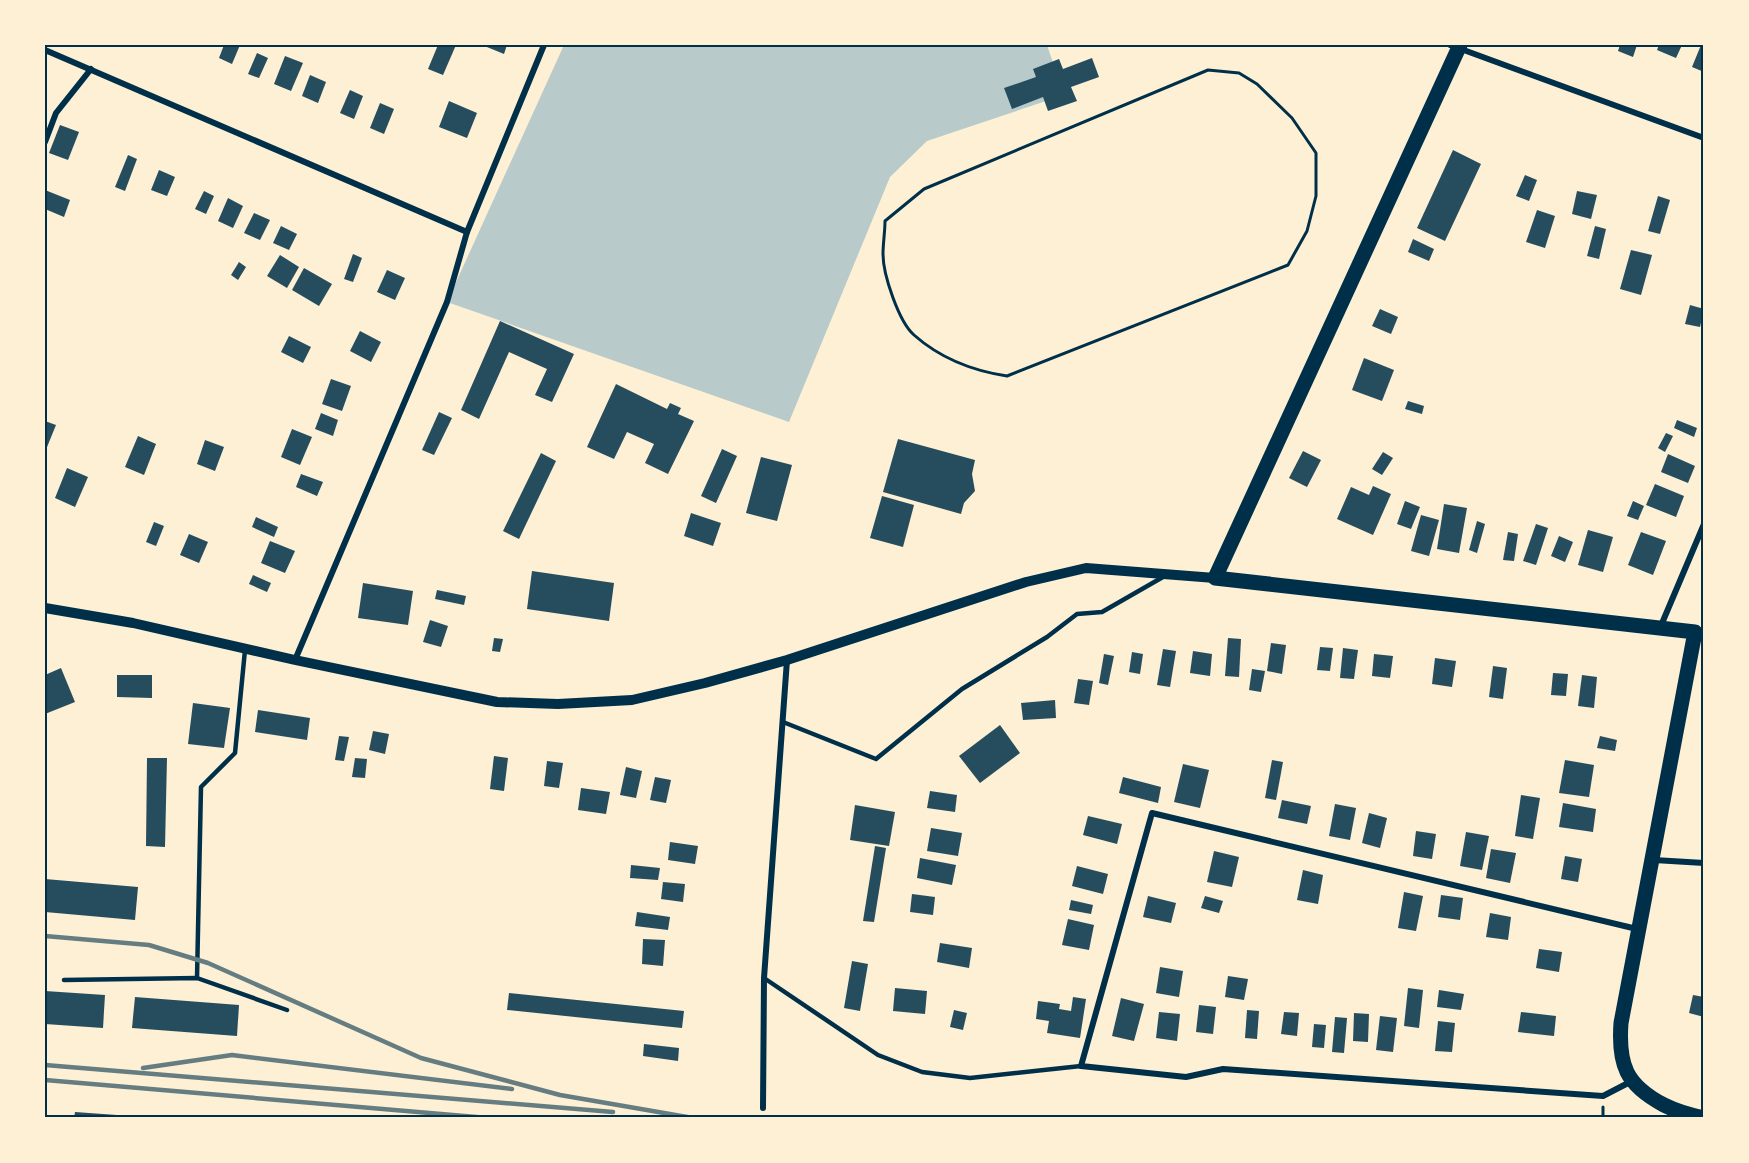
<svg xmlns="http://www.w3.org/2000/svg" width="1749" height="1163" viewBox="0 0 1749 1163" font-family="'Golos Text',sans-serif">
	<style>
		.green { fill: #b9caca }
		.building { fill: #264d5e }
		.lines { fill: none; stroke-linecap: round; stroke-linejoin: round }
		.path { stroke: #003049; stroke-width: 3 }
		.service { stroke: #003049; stroke-width: 4.5 }
		.minor { stroke: #003049; stroke-width: 6 }
		.tertiary { stroke: #003049; stroke-width: 10 }
		.primary { stroke: #003049; stroke-width: 15 }
		.rail { stroke: #657d81; stroke-width: 4.5 }
		.neatline { fill: none; stroke: #003049; stroke-width: 2 }
	</style>
	<rect width="100%" height="100%" fill="#fdf0d5"/>
	<path class="green" d="M564 45H1047L1064 95 927 141 890 177 789 422 447 302Z"/>
	<g class="building">
		<path d="M224 45H240L232 64 219 58Z"/>
		<path d="M438 45H456L443 75 428 69Z"/>
		<path d="M482 45H507L504 54Z"/>
		<path d="M1620 45H1637L1633 57 1618 51Z"/>
		<path d="M1659 45H1682L1676 58 1657 50Z"/>
		<path d="M1701 45H1704V72L1692 67Z"/>
		<path d="M257 53 268 58 259 78 248 74Z"/>
		<path d="M285 56 303 63 291 91 274 84Z"/>
		<path d="M1092 58 1099 77 1071 87 1077 101 1048 111 1043 97 1012 109 1004 88 1036 77 1033 69 1059 59 1063 69Z"/>
		<path d="M310 75 326 82 318 103 302 96Z"/>
		<path d="M350 90 363 96 354 119 340 113Z"/>
		<path d="M449 101 477 113 467 138 439 127Z"/>
		<path d="M380 103 394 109 384 134 370 128Z"/>
		<path d="M60 125 79 132 68 160 49 153Z"/>
		<path d="M1453 150 1481 164 1445 241 1417 228Z"/>
		<path d="M128 155 137 159 125 191 115 187Z"/>
		<path d="M159 170 175 177 167 196 151 190Z"/>
		<path d="M1525 175 1537 180 1529 201 1516 196Z"/>
		<path d="M45 190 70 200 64 217 45 209Z"/>
		<path d="M204 191 214 196 206 214 195 209Z"/>
		<path d="M1577 191 1597 195 1591 219 1572 214Z"/>
		<path d="M1658 196 1670 200 1660 234 1648 231Z"/>
		<path d="M228 198 243 206 233 228 218 221Z"/>
		<path d="M1537 210 1555 216 1545 248 1526 242Z"/>
		<path d="M254 213 270 220 260 240 244 233Z"/>
		<path d="M281 226 297 234 289 250 273 243Z"/>
		<path d="M1595 226 1606 229 1599 259 1587 256Z"/>
		<path d="M1413 239 1434 249 1429 261 1408 252Z"/>
		<path d="M1631 250 1652 255 1641 295 1620 289Z"/>
		<path d="M353 254 362 258 353 282 344 279Z"/>
		<path d="M280 255 299 267 287 288 267 276Z"/>
		<path d="M239 262 246 267 238 280 231 275Z"/>
		<path d="M304 268 332 284 319 306 292 290Z"/>
		<path d="M387 270 405 278 395 300 377 292Z"/>
		<path d="M1690 305 1704 309 1700 327 1685 324Z"/>
		<path d="M1380 309 1398 317 1391 334 1372 326Z"/>
		<path d="M500 321 574 354 552 402 535 395 547 369 509 352 479 419 461 410Z"/>
		<path d="M360 331 381 342 371 362 350 351Z"/>
		<path d="M289 336 311 347 303 363 281 352Z"/>
		<path d="M1364 358 1394 370 1382 401 1352 390Z"/>
		<path d="M331 379 351 386 342 411 322 404Z"/>
		<path d="M616 384 667 409 670 403 681 408 678 414 694 421 668 474 645 463 654 444 627 432 614 459 587 447Z"/>
		<path d="M1408 401 1424 406 1422 414 1405 409Z"/>
		<path d="M439 412 452 418 434 455 422 450Z"/>
		<path d="M321 413 338 420 333 436 315 429Z"/>
		<path d="M1677 420 1697 428 1694 437 1674 428Z"/>
		<path d="M45 421 56 425 45 452Z"/>
		<path d="M292 429 312 437 300 465 281 457Z"/>
		<path d="M1666 433 1673 436 1665 452 1658 448Z"/>
		<path d="M138 436 156 444 144 475 125 467Z"/>
		<path d="M898 439 975 460 972 474 975 491 964 503 961 514 883 492Z"/>
		<path d="M205 440 224 447 215 471 197 464Z"/>
		<path d="M722 449 737 456 716 503 701 496Z"/>
		<path d="M1303 451 1321 460 1307 487 1289 478Z"/>
		<path d="M1383 452 1393 458 1382 475 1372 469Z"/>
		<path d="M541 453 556 461 519 539 503 531Z"/>
		<path d="M1668 454 1695 466 1688 483 1661 472Z"/>
		<path d="M761 457 792 465 777 521 746 513Z"/>
		<path d="M67 468 88 477 75 507 55 498Z"/>
		<path d="M301 474 323 482 317 496 296 487Z"/>
		<path d="M1655 484 1684 496 1676 517 1646 505Z"/>
		<path d="M1373 486 1391 494 1373 535 1337 519 1351 487 1369 495Z"/>
		<path d="M882 496 914 505 903 547 870 538Z"/>
		<path d="M1405 501 1420 507 1411 529 1397 524Z"/>
		<path d="M1633 501 1644 506 1638 520 1627 516Z"/>
		<path d="M1444 504 1467 508 1459 553 1437 549Z"/>
		<path d="M691 513 721 523 713 546 684 536Z"/>
		<path d="M1421 515 1439 520 1429 556 1411 551Z"/>
		<path d="M256 517 278 527 274 537 252 527Z"/>
		<path d="M1477 521 1485 524 1477 553 1469 550Z"/>
		<path d="M154 522 164 526 156 546 146 542Z"/>
		<path d="M1536 524 1548 528 1536 565 1523 561Z"/>
		<path d="M1588 530 1613 537 1603 572 1578 565Z"/>
		<path d="M1508 532 1518 534 1514 561 1503 560Z"/>
		<path d="M1641 532 1666 541 1653 575 1628 565Z"/>
		<path d="M189 534 208 542 199 563 180 555Z"/>
		<path d="M1559 536 1573 542 1565 562 1551 556Z"/>
		<path d="M270 541 295 551 285 573 261 563Z"/>
		<path d="M532 571 614 583 609 621 527 609Z"/>
		<path d="M253 575 271 583 267 592 249 584Z"/>
		<path d="M363 583 413 591 408 625 358 618Z"/>
		<path d="M437 590 466 596 464 605 435 599Z"/>
		<path d="M430 620 448 626 441 647 423 642Z"/>
		<path d="M494 638 503 639 500 652 492 651Z"/>
		<path d="M1228 638 1241 639 1239 677 1225 676Z"/>
		<path d="M1271 643 1286 645 1282 674 1267 671Z"/>
		<path d="M1320 647 1333 648 1330 671 1317 670Z"/>
		<path d="M1343 648 1358 650 1354 679 1340 678Z"/>
		<path d="M1163 649 1176 651 1170 687 1157 685Z"/>
		<path d="M1193 651 1212 654 1210 676 1190 673Z"/>
		<path d="M1132 652 1143 654 1140 674 1129 672Z"/>
		<path d="M1104 654 1114 656 1108 685 1099 683Z"/>
		<path d="M1374 654 1393 656 1390 678 1372 676Z"/>
		<path d="M1435 658 1456 661 1452 687 1432 684Z"/>
		<path d="M1493 666 1507 668 1503 699 1489 697Z"/>
		<path d="M61 668 75 702 45 714V675Z"/>
		<path d="M1252 669 1265 671 1261 692 1249 690Z"/>
		<path d="M1553 673 1568 674 1566 696 1551 695Z"/>
		<path d="M117 675H152V698L117 697Z"/>
		<path d="M1582 675 1597 677 1594 708 1578 706Z"/>
		<path d="M1078 679 1093 681 1089 705 1074 703Z"/>
		<path d="M1055 700 1056 718 1023 720 1021 703Z"/>
		<path d="M193 703 230 708 224 748 188 744Z"/>
		<path d="M258 710 310 718 307 740 255 732Z"/>
		<path d="M1000 725 1020 753 980 783 959 756Z"/>
		<path d="M373 731 389 734 385 754 369 750Z"/>
		<path d="M339 736 349 737 344 761 335 760Z"/>
		<path d="M1600 736 1617 740 1615 751 1597 748Z"/>
		<path d="M494 756 508 758 504 791 490 789Z"/>
		<path d="M147 758H167L165 847 146 846Z"/>
		<path d="M355 758 367 759 365 778 352 777Z"/>
		<path d="M1272 760 1283 762 1276 800 1265 798Z"/>
		<path d="M1565 760 1594 765 1589 797 1559 793Z"/>
		<path d="M547 761 563 763 559 788 544 786Z"/>
		<path d="M1183 764 1209 770 1200 808 1174 802Z"/>
		<path d="M626 767 642 771 636 798 620 795Z"/>
		<path d="M655 777 671 780 666 803 650 800Z"/>
		<path d="M1123 777 1161 787 1158 803 1119 793Z"/>
		<path d="M581 788 610 792 606 814 578 810Z"/>
		<path d="M930 791 957 795 955 812 927 808Z"/>
		<path d="M1521 795 1540 798 1533 839 1515 836Z"/>
		<path d="M1282 800 1311 806 1307 824 1278 818Z"/>
		<path d="M1563 803 1596 809 1593 832 1559 827Z"/>
		<path d="M1335 804 1356 808 1350 840 1329 836Z"/>
		<path d="M855 805 895 812 889 846 850 840Z"/>
		<path d="M1369 813 1387 818 1380 848 1362 843Z"/>
		<path d="M1088 816 1122 824 1117 844 1083 835Z"/>
		<path d="M931 828 962 833 958 856 927 851Z"/>
		<path d="M1416 831 1436 834 1432 859 1413 856Z"/>
		<path d="M1466 832 1489 836 1482 870 1460 866Z"/>
		<path d="M670 842 698 846 695 864 668 860Z"/>
		<path d="M875 846 886 848 874 922 863 921Z"/>
		<path d="M1491 849 1516 853 1510 883 1486 878Z"/>
		<path d="M1214 851 1239 857 1232 887 1207 882Z"/>
		<path d="M1565 856 1582 859 1578 882 1561 879Z"/>
		<path d="M920 858 956 865 952 885 917 878Z"/>
		<path d="M631 865 660 868 658 880 630 878Z"/>
		<path d="M1077 866 1108 874 1103 894 1072 886Z"/>
		<path d="M1303 870 1323 875 1318 904 1297 900Z"/>
		<path d="M45 879 138 887 135 920 45 912Z"/>
		<path d="M663 882 685 884 683 902 661 899Z"/>
		<path d="M1404 892 1423 896 1416 931 1398 928Z"/>
		<path d="M912 894 935 897 933 915 910 912Z"/>
		<path d="M1441 895 1463 898 1460 920 1438 917Z"/>
		<path d="M1148 896 1176 903 1171 923 1143 917Z"/>
		<path d="M1205 896 1223 901 1219 913 1201 908Z"/>
		<path d="M1071 900 1093 905 1091 914 1069 910Z"/>
		<path d="M637 912 670 917 668 930 635 926Z"/>
		<path d="M1490 913 1511 917 1508 940 1486 937Z"/>
		<path d="M1068 919 1094 925 1089 950 1062 945Z"/>
		<path d="M643 939 665 940 663 966 642 964Z"/>
		<path d="M940 943 972 948 969 968 937 962Z"/>
		<path d="M1539 949 1562 952 1559 972 1536 968Z"/>
		<path d="M852 961 868 964 860 1011 844 1008Z"/>
		<path d="M1160 967 1183 971 1179 997 1156 993Z"/>
		<path d="M1228 976 1248 979 1244 1000 1225 997Z"/>
		<path d="M895 988 927 991 925 1014 893 1011Z"/>
		<path d="M1408 988 1423 990 1419 1028 1404 1026Z"/>
		<path d="M1439 990 1464 994 1461 1010 1437 1007Z"/>
		<path d="M45 991 105 995 103 1028 45 1024Z"/>
		<path d="M509 993 684 1011 682 1028 507 1010Z"/>
		<path d="M1693 995 1704 997V1017L1689 1013Z"/>
		<path d="M135 997 239 1005 237 1036 132 1028Z"/>
		<path d="M1073 997 1086 999 1080 1038 1047 1033 1049 1021 1036 1019 1038 1001 1060 1004 1059 1009 1071 1011Z"/>
		<path d="M1121 998 1144 1004 1134 1041 1112 1036Z"/>
		<path d="M1199 1005 1216 1007 1213 1034 1196 1032Z"/>
		<path d="M954 1010 967 1013 963 1030 950 1027Z"/>
		<path d="M1247 1010 1259 1011 1257 1039 1245 1038Z"/>
		<path d="M1159 1012 1180 1014 1177 1041 1156 1038Z"/>
		<path d="M1284 1012 1299 1013 1297 1036 1281 1034Z"/>
		<path d="M1521 1012 1556 1016 1554 1036 1518 1032Z"/>
		<path d="M1354 1013 1369 1014 1368 1042 1353 1041Z"/>
		<path d="M1380 1016 1397 1018 1393 1052 1376 1050Z"/>
		<path d="M1335 1017 1347 1018 1344 1053 1332 1052Z"/>
		<path d="M1438 1021 1455 1023 1452 1052 1435 1051Z"/>
		<path d="M1314 1024 1326 1025 1324 1048 1312 1047Z"/>
		<path d="M644 1044 679 1048 678 1061 643 1056Z"/>
		<path d="M75 1112 131 1116V1118H74Z"/>
	</g>
	<g class="lines">
		<g class="path">
			<path d="M1208 70 1239 73 1257 84 1292 118 1316 153V196L1307 231 1288 265 1007 376C974 371 940 358 914 335 899 322 883 275 883 254 883 243 885 232 885 221L924 189Z"/>
			<path d="M1603 1118V1107"/>
		</g>
		<g class="service">
			<path d="M783 722 876 759 962 689 1047 637 1077 614 1102 612 1163 577"/>
			<path d="M197 978 201 787 235 753 245 650"/>
			<path d="M764 978 878 1055 922 1072 970 1078 1081 1066"/>
			<path d="M64 980 197 978 287 1010"/>
		</g>
		<g class="minor">
			<path d="M1450 45 1704 138"/>
			<path d="M45 50 467 232"/>
			<path d="M45 142 56 113 91 69"/>
			<path d="M1660 628 1704 524"/>
			<path d="M295 660 447 302 467 232 544 45"/>
			<path d="M1654 860 1704 863"/>
			<path d="M1632 1081 1603 1096 1223 1069 1186 1077 1081 1066 1152 813 1637 929"/>
			<path d="M763 1108 764 978 787 660"/>
		</g>
		<path class="tertiary" d="M45 608 133 623 295 660 497 702 558 704 632 700 705 683 787 660 1026 582 1086 568 1215 578"/>
		<path class="primary" d="M1460 45 1215 578 1695 632 1621 1023C1618 1065 1626 1085 1664 1105 1678 1112 1689 1115 1704 1118"/>
		<g class="rail">
			<path d="M45 936 149 945 208 963 421 1058 560 1095 693 1118"/>
			<path d="M45 1065 613 1112"/>
			<path d="M143 1068 232 1055 512 1089"/>
			<path d="M45 1080 488 1118"/>
		</g>
	</g>
	<rect width="1749" height="1163" fill="none" stroke="#fdf0d5" stroke-width="93"/>
	<rect x="46" y="46" width="1656" height="1070" class="neatline"/>
</svg>
